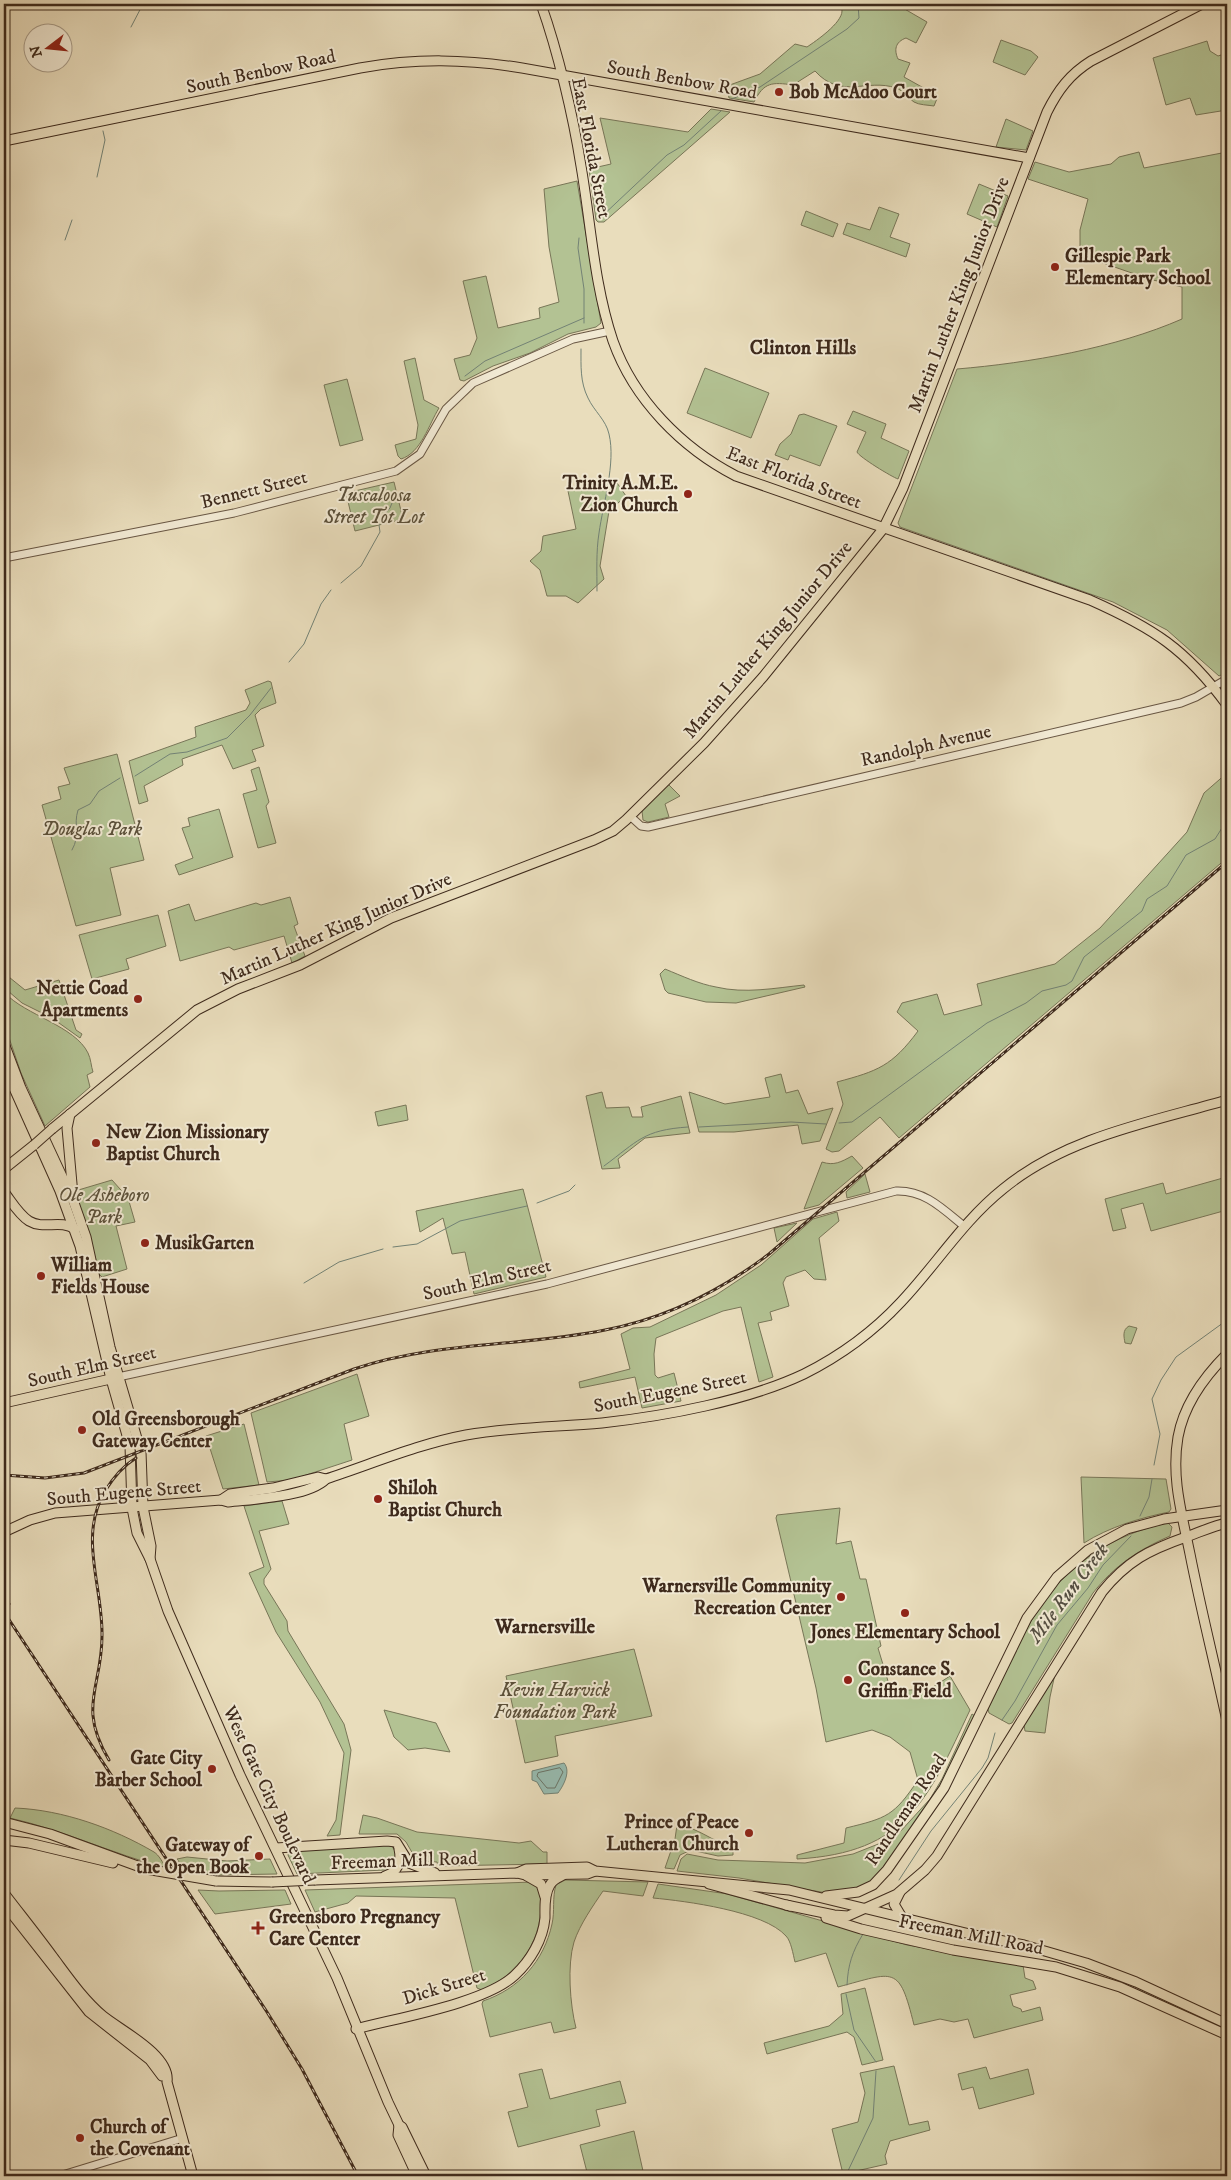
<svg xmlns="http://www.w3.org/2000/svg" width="1231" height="2180" viewBox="0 0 1231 2180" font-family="'IM FELL DW Pica',serif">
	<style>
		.green { fill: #b3c293; stroke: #787658 }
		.water { fill: #97bcb1; stroke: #738275 }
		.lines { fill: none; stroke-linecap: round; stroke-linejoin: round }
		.shore { stroke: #6a7366; stroke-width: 1 }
		.stream { stroke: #738275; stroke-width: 1 }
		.minor-casing { stroke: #695744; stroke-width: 9 }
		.major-casing { stroke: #3e2a1c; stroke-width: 11 }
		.minor { stroke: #f1e9d3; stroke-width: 7 }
		.major { stroke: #e9ddbc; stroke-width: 9 }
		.rail-casing { stroke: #3e2a1c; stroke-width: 3 }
		.rail { stroke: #f1e9d3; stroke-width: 1; stroke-dasharray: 4; stroke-linecap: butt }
		.major-bridge-casing { stroke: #3e2a1c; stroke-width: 11; stroke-linecap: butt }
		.major-bridge { stroke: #e9ddbc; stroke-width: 9 }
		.poi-dot { fill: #8f2418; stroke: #f1e9d3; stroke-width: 2 }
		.labels { text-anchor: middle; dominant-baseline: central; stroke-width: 4; stroke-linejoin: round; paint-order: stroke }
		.street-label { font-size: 19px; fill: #3e2a1c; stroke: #f1e9d3 }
		.poi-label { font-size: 19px; font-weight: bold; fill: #3e2a1c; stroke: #f1e9d3; text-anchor: start }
		.park-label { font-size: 19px; font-style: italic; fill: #5b503a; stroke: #f1e9d3 }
		.neighbourhood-label { font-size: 20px; font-weight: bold; fill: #3e2a1c; stroke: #f1e9d3 }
		.water-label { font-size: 20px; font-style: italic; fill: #544e41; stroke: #f1e9d3 }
	</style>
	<rect width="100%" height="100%" fill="#e9ddbc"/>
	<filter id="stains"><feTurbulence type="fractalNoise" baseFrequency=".004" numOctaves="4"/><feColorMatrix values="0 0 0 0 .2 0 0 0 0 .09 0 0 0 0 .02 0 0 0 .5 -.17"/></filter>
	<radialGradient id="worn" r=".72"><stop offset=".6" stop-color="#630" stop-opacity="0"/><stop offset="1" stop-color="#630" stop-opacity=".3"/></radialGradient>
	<g class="green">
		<path d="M840 4H896L927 22 916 43 906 38C895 42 894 50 898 59L910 63 904 77 938 96 934 106C928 105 919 105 914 102 907 97 904 91 896 88 867 78 841 100 815 71L793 85C772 82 764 82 754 102L729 98 727 86 760 74 795 44 807 47C816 41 842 23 842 11 842 9 841 6 840 4Z"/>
		<path d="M1001 40 1031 51 1038 57 1025 75 993 62Z"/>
		<path d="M1207 41 1210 51 1218 56 1227 53V110L1196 115 1190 98 1166 105 1153 58Z"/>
		<path d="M711 109 730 112 604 222H598L596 220 589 169 611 164 600 118 688 132Z"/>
		<path d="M1006 119 1033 131 1026 150 996 147Z"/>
		<path d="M1139 152 1144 168 1227 152V672L1219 676 1167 630 1113 602 900 527 898 523 957 369C1029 363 1116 348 1182 319V287L1149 279 1080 255V230L1088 199 1028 179 1035 162 1069 172 1111 164 1119 157Z"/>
		<path d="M577 181 601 323 596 327 568 334 530 353 493 366 464 381 460 380 454 359 470 355 477 338 463 281 486 276 498 328 540 318 539 308 559 302 549 247 544 189Z"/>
		<path d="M979 184 1008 196 997 227 967 214Z"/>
		<path d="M879 207 899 214 890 237 910 244 906 257 843 234 847 223 870 230Z"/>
		<path d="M806 211 838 224 833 237 801 225Z"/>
		<path d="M415 358 424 400 439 408C429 424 421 453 401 459L398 456 395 445 416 439 418 425 404 361Z"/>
		<path d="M705 368 769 393 751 438 687 413Z"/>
		<path d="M347 379 363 440 340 446 324 385Z"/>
		<path d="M853 411 886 424 881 438 909 451 898 479C892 477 859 457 857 452L866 432 847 424Z"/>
		<path d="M804 414 837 426 820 466 790 455 788 460 775 455 780 444 791 434 799 415Z"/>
		<path d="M615 480 626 496 609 511 600 566 604 579 578 603 566 596H547L540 570 530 561 541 551 543 536 576 529 568 491Z"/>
		<path d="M394 482 403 519 355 531 346 493Z"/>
		<path d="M268 681 271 682 276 703 261 709 255 715 264 746 252 750 256 761 233 769 222 745 182 759 183 765 144 786 148 801 139 804 129 761 196 737 195 727 246 710 250 703 245 690Z"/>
		<path d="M117 754 144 860 110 868 121 915 76 926 42 805 61 799 58 787 70 784 64 768Z"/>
		<path d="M259 767 269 802 266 806 276 843 258 848 243 794 257 790 251 770Z"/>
		<path d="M1227 773V858L899 1138 880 1117 839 1151 832 1152 826 1149 843 1104 837 1082C878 1071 892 1066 918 1031L897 1012 902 1003 937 994 944 1015 982 1005 977 984 1055 964 1100 928 1187 832 1204 793Z"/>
		<path d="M668 784 680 796 665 804 669 817 648 822 643 820 642 811Z"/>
		<path d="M219 809 233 857 179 875 175 865 193 858 182 828 190 826 188 818Z"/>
		<path d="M290 897 298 924 294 926 305 956 292 963 284 936 234 950 229 947 180 961 168 911 189 904 195 921 256 903 261 905Z"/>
		<path d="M158 915 166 946 126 959 129 969 92 979 79 935Z"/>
		<path d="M665 969C682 976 699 984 716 987 745 994 775 988 804 985L805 987 736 1003 706 1002 668 993 665 990 660 974Z"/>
		<path d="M4 973 25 990 59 980 76 1030 82 1034 80 1038 52 1018 22 1003 8 991 5 993C25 1015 75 1026 88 1053 91 1059 91 1066 93 1072L87 1075 90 1087 45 1126 21 1073 4 1023Z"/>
		<path d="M781 1074 786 1093 798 1090 808 1114 833 1108 820 1141 802 1144 798 1125 734 1132H699L689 1092 725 1104 770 1097 765 1078Z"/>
		<path d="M602 1092 606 1108 629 1107 632 1117H643L641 1107 681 1096 690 1133 645 1138 618 1159 620 1168 602 1169 586 1096Z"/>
		<path d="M406 1105 408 1120 378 1126 375 1112Z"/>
		<path d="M852 1156 863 1168 819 1205 804 1209 822 1162C834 1166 841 1162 852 1156Z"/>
		<path d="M865 1174 870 1192 847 1198 846 1192Z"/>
		<path d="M1223 1178 1227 1210 1151 1231 1143 1203 1121 1209 1126 1228 1113 1231 1105 1199 1163 1183 1166 1194Z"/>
		<path d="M112 1180 128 1198 135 1222 116 1226 127 1269 102 1277 97 1272 75 1191Z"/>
		<path d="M523 1189 546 1277 474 1294 465 1252 452 1254 443 1218 420 1232 416 1211Z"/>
		<path d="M837 1212 839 1221 819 1238 826 1280 814 1279 805 1270 786 1277 783 1283 789 1306 770 1312 772 1320 758 1323 773 1377 759 1382 741 1307 723 1311 656 1338 654 1354 655 1375 658 1378 674 1373 681 1401 642 1408 635 1377 580 1388 579 1382 630 1369 621 1334 633 1328 650 1327 716 1295 761 1265 813 1219Z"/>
		<path d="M797 1223 777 1242 774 1228Z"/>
		<path d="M1129 1326 1137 1328 1131 1344 1125 1343C1124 1337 1122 1330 1129 1326Z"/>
		<path d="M357 1374 369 1416 344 1424 352 1460 291 1480 267 1482 251 1413Z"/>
		<path d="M244 1424 259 1485 223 1489 206 1436Z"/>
		<path d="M1081 1477 1166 1479 1171 1509 1169 1512C1140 1518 1109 1527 1084 1543Z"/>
		<path d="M282 1501 289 1524 259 1531 271 1569 264 1579V1584L287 1621 288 1631 344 1724 351 1750 340 1835 327 1836 336 1820 344 1753 320 1702 276 1632 249 1573 264 1567 244 1506Z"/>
		<path d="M840 1508 836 1544 851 1541 860 1579H866L881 1646 878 1648 891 1691 930 1689 950 1676 970 1710C928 1799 907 1853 797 1859V1855L844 1843 846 1828C887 1818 894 1816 918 1780L910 1752 890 1737 872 1730 826 1742 816 1688 776 1518 777 1515Z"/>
		<path d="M1168 1523 1172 1527 1170 1536C1138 1550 1114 1566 1093 1593L1012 1723 1009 1724 989 1713 988 1709C1004 1677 1018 1640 1038 1610 1067 1564 1116 1533 1168 1523Z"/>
		<path d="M634 1649 652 1716 555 1736 558 1756 525 1763 506 1676Z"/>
		<path d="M1055 1674 1050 1697 1045 1733 1025 1731 1024 1725Z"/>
		<path d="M384 1710 436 1723 450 1752 425 1748 408 1750 394 1737Z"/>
		<path d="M972 1714 975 1716 941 1786 882 1870 869 1883 854 1890 827 1893 739 1878 677 1871 681 1859 687 1854 718 1860 805 1863 853 1854 891 1839 899 1833 930 1799 942 1779Z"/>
		<path d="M15 1808C63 1810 113 1828 154 1852 159 1855 163 1863 166 1868 113 1854 63 1830 10 1818Z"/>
		<path d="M363 1815 377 1818 417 1832 519 1843 531 1841 543 1852H547V1864L438 1866 437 1862 417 1861 406 1842 397 1834H359Z"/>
		<path d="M677 1825C698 1827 712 1842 733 1847V1855L718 1856 691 1850 680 1855 674 1869 665 1868 675 1839Z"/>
		<path d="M388 1845 392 1846 397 1855 395 1865 385 1870 297 1874 288 1855 290 1850Z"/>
		<path d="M187 1857 227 1861 270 1859 277 1874 217 1875 185 1871 177 1859Z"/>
		<path d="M565 1880 648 1882 643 1896 603 1891C593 1906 580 1924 574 1942 567 1965 570 2005 576 2028L554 2033 551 2022 490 2037 482 2004 483 2001C519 1989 544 1961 552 1924 555 1911 552 1898 556 1885Z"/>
		<path d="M533 1882C542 1888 541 1897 541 1906 540 1945 517 1975 482 1990L477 1988 455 1898 356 1896 348 1903 315 1912 305 1890Z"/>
		<path d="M658 1884 728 1894 907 1945 1023 1965 1025 1978 1033 1981 1036 1989 1010 1995 1013 2006 1021 2009 1022 2012 1040 2007 1043 2020 974 2038 968 2019 954 2022 940 2019 914 2025C899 1964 895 1972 838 1987L826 1953 795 1962C793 1954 791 1941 786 1936 764 1911 685 1901 653 1898Z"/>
		<path d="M198 1890 219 1891 285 1890 291 1904 215 1914Z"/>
		<path d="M865 1988 883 2060 862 2065 854 2037 847 2032 767 2054 764 2043 829 2026 843 2014 841 1994Z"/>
		<path d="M894 2066 909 2125 928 2121 930 2130 890 2141 885 2156 887 2164 843 2174 832 2129 858 2122 865 2093 860 2073Z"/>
		<path d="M986 2067 990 2079 1028 2069 1034 2094 979 2109 973 2087 962 2090 958 2074Z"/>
		<path d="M542 2069 550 2099 620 2081 626 2103 596 2110 600 2126 518 2147 508 2112 528 2107 519 2074Z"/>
		<path d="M634 2131 643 2171 633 2174V2176H588L580 2145Z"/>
	</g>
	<path class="water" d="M564 1763C571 1771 564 1785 558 1793L544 1794 537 1782 532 1780V1771Z"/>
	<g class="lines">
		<path class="shore" d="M560 1768 563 1772 555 1788H547L537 1776 538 1773Z"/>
		<g class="stream">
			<path d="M131 27 143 4"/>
			<path d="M732 99 760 87 847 29 859 18 858 4"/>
			<path d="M97 177 105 140 103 131"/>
			<path d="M599 219 667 155 684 145 721 111"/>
			<path d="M579 238 578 248 584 289V323"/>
			<path d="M65 240 72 220"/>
			<path d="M581 349C581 366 580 382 588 398 594 411 606 420 609 434 616 463 603 504 599 533 596 552 597 571 597 591"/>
			<path d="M465 376 485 361 584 318"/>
			<path d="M341 583 361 566 380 532 379 525 381 518 390 508 396 493"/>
			<path d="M289 662 304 644 321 604 331 590"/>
			<path d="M135 776 170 754 187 752 227 738 250 715 271 688"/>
			<path d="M72 850C81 834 73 826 78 810L90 804 99 791 120 778"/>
			<path d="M839 1123 852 1122 987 1023 1026 1003 1042 991 1066 985 1072 981 1084 957 1142 911 1147 899 1167 886 1186 855 1215 839 1227 820"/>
			<path d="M699 1127 791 1122 826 1124"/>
			<path d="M604 1166C638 1141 643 1130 688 1127"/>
			<path d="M537 1203 569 1191 575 1185"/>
			<path d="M393 1247 417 1244 460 1221 527 1206"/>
			<path d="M304 1283 339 1262 383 1249"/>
			<path d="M1154 1465 1160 1434 1152 1399 1161 1380 1176 1357 1227 1320"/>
			<path d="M1140 1516 1149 1497 1152 1479"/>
			<path d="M1002 1720 1015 1701 1057 1625 1088 1588 1103 1565 1131 1536"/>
			<path d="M899 1880 931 1831 982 1768 988 1758 995 1733"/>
			<path d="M847 1985C848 1965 852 1952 863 1934"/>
			<path d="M846 1994 854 2030 876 2062"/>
			<path d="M847 2173 873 2118 876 2071"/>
		</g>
		<g class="minor-casing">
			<g id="minor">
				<path d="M4 558 234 513 396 471 420 454 446 409 473 383 573 339 610 331"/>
				<path d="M630 816 641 826 648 827 1181 703 1196 697 1227 679"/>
				<path d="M118 1377 547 1284 896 1191C925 1190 943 1209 965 1227"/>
				<path d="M59 2176 183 2138"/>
			</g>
		</g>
		<g class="major-casing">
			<g id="major">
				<path d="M541 4C558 52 573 115 581 166 591 224 594 285 613 341 634 400 682 448 736 476L1090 600C1153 628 1186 649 1227 705"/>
				<path d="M4 141 360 68C416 58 466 59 522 68L1029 158"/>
				<path d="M4 1043 21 1088 73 1200 86 1237 110 1347 141 1452 143 1507 151 1546 150 1559"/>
				<path d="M4 1066 60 1191 80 1246 111 1379 130 1446 132 1508 137 1533 150 1559 168 1611 240 1775 337 1978 388 2102 399 2125 402 2127 426 2176"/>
				<path d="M70 1114 67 1128 73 1195"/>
				<path d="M52 1129 197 1010 238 989 300 965 391 918 594 840 613 831 626 820 704 743 763 677 883 529 903 488 1047 112C1058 90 1070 74 1091 61L1202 4"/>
				<path d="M4 1169 34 1145"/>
				<path d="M4 1192C11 1201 19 1215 29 1221 44 1230 60 1219 75 1229"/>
				<path d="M1227 1354C1204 1377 1184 1404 1178 1437 1171 1478 1182 1514 1190 1554 1201 1610 1215 1665 1227 1721"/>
				<path d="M4 1403 115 1378"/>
				<path d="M221 1500 230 1494 273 1488 318 1477 326 1479"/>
				<path d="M4 1532 30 1520 55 1513 221 1500 228 1502C253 1499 308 1497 326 1479 372 1464 418 1444 466 1435 511 1427 557 1427 602 1423 665 1416 747 1401 804 1374 840 1356 874 1331 901 1302 936 1265 963 1221 1003 1189 1066 1137 1151 1122 1227 1100"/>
				<path d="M4 1822 50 1834 143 1868"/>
				<path d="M4 1840 29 1843 113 1863"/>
				<path d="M276 1848 387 1841 396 1842 409 1863 435 1873"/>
				<path d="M517 1873 526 1869 587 1867 595 1871 789 1890 974 1935 1024 1945 1086 1963 1136 1982 1227 2024"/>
				<path d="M385 1876C398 1872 402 1862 399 1849"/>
				<path d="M527 1876 541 1884 545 1897"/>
				<path d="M315 1880 517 1873 525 1875 587 1874 595 1871"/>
				<path d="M216 1881 272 1882"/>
				<path d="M709 1884 790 1906"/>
				<path d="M900 1892 894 1904 903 1919"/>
				<path d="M4 1893C20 1914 37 1935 53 1957 68 1977 83 1999 103 2016 120 2030 171 2055 167 2082L193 2176"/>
				<path d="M826 1896 858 1892 873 1885 887 1870 944 1788 1027 1618 1057 1577 1088 1550 1127 1529 1164 1519 1227 1510"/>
				<path d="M4 1904 89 2012 150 2060 162 2076"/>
				<path d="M786 1905 834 1915 848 1916 897 1894 925 1870 937 1856 1102 1592C1127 1561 1149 1550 1186 1537 1200 1532 1213 1526 1227 1523"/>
				<path d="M826 1918 861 1929 953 1950 1056 1967 1120 1987 1227 2035"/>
				<path d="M356 2029C397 2018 486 2003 515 1975 530 1961 543 1940 545 1918 545 1908 544 1894 550 1885 553 1879 560 1877 565 1874"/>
				<path d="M399 2125 398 2135 417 2176"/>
			</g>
		</g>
		<use href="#minor" class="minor"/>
		<use href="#major" class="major"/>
		<g class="rail-casing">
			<g id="rail">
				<path d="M4 1475 45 1478 84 1473 354 1369C437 1341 521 1347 605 1330 667 1318 719 1292 769 1254L1227 862"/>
				<path d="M4 1598 9 1604"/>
				<path d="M4 1612 267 2012 302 2069 358 2176"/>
				<path d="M109 1760C77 1706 102 1688 102 1636 103 1586 78 1537 105 1491 113 1478 123 1466 136 1458"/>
			</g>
		</g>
		<use href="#rail" class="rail"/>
		<g class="major-bridge-casing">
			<g id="major-bridge">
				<path d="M34 1145 52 1129"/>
				<path d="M146 1869 216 1881"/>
				<path d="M272 1882 315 1880"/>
			</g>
		</g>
		<use href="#major-bridge" class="major-bridge"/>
	</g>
	<g class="poi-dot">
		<circle cx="779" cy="92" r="5"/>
		<circle cx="1055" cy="267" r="5"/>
		<circle cx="688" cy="494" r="5"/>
		<circle cx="138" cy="999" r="5"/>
		<circle cx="96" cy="1143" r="5"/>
		<circle cx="145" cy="1243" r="5"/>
		<circle cx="41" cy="1276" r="5"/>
		<circle cx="82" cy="1430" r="5"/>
		<circle cx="378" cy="1499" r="5"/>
		<circle cx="841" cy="1597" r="5"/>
		<circle cx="905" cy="1613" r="5"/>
		<circle cx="848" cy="1680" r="5"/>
		<circle cx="212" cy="1769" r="5"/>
		<circle cx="749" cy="1833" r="5"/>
		<circle cx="259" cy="1856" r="5"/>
		<path d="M255.5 1920.5h5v5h5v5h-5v5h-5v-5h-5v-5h5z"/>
		<circle cx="80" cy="2138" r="5"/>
	</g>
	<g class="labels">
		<g class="street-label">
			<text transform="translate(261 72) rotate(-12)">South Benbow Road</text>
			<text transform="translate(682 80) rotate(10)">South Benbow Road</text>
			<text transform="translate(591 148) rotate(79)">East Florida Street</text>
			<text transform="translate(959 295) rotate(-69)">Martin Luther King Junior Drive</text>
			<text transform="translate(794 478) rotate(21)">East Florida Street</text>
			<text transform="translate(254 490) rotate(-14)">Bennett Street</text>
			<text transform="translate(768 640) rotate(-50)">Martin Luther King Junior Drive</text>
			<text transform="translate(926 746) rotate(-13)">Randolph Avenue</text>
			<text transform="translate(336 929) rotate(-24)">Martin Luther King Junior Drive</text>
			<text transform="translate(487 1280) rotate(-13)">South Elm Street</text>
			<text transform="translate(92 1367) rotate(-13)">South Elm Street</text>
			<text transform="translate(670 1392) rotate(-11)">South Eugene Street</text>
			<text transform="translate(124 1493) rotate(-5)">South Eugene Street</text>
			<text transform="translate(269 1795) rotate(65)">West Gate City Boulevard</text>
			<text transform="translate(906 1810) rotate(-56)">Randleman Road</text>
			<text transform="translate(404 1861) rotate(-2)">Freeman Mill Road</text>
			<text transform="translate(971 1935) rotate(11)">Freeman Mill Road</text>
			<text transform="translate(444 1987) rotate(-17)">Dick Street</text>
		</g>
		<g class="poi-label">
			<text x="789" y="92">Bob McAdoo Court</text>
			<text x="1065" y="256">Gillespie Park<tspan x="1065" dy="22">Elementary School</tspan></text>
			<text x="678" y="483" text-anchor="end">Trinity A.M.E.<tspan x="678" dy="22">Zion Church</tspan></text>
			<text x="128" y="988" text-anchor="end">Nettie Coad<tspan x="128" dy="22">Apartments</tspan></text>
			<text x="106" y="1132">New Zion Missionary<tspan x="106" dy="22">Baptist Church</tspan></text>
			<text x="155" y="1243">MusikGarten</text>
			<text x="51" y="1265">William<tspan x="51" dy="22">Fields House</tspan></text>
			<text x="92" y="1419">Old Greensborough<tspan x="92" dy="22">Gateway Center</tspan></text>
			<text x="388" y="1488">Shiloh<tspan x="388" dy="22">Baptist Church</tspan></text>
			<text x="831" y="1586" text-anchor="end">Warnersville Community<tspan x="831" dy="22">Recreation Center</tspan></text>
			<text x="905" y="1632" text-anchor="middle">Jones Elementary School</text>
			<text x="858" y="1669">Constance S.<tspan x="858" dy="22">Griffin Field</tspan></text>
			<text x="202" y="1758" text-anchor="end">Gate City<tspan x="202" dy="22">Barber School</tspan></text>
			<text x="739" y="1822" text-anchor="end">Prince of Peace<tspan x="739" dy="22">Lutheran Church</tspan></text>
			<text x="249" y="1845" text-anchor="end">Gateway of<tspan x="249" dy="22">the Open Book</tspan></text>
			<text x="269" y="1917">Greensboro Pregnancy<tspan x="269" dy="22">Care Center</tspan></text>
			<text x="90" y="2127">Church of<tspan x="90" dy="22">the Covenant</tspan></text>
		</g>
		<g class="park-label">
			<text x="374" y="495">Tuscaloosa<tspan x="374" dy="22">Street Tot Lot</tspan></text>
			<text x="92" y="829">Douglas Park</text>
			<text x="104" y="1195">Ole Asheboro<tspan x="104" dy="22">Park</tspan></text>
			<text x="555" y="1690">Kevin Harvick<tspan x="555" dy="22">Foundation Park</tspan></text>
		</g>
		<g class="neighbourhood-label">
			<text x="803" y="348">Clinton Hills</text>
			<text x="545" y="1627">Warnersville</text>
		</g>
		<g class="water-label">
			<text transform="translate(1069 1593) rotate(-53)">Mile Run Creek</text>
		</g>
	</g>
	<rect width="1231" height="2180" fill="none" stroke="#e9ddbc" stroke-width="20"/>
	<rect x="5" y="5" width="1221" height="2170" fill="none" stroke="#3e2a1c" stroke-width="2.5"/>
	<rect x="10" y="10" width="1211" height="2160" fill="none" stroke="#3e2a1c"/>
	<g transform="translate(48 48) rotate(254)"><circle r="24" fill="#f1e9d3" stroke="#a99d8a"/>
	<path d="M0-4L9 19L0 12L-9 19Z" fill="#8f2418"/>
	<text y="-8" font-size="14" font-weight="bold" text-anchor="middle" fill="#3e2a1c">N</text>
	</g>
	<rect width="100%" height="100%" filter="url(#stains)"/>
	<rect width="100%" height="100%" fill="url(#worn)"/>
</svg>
